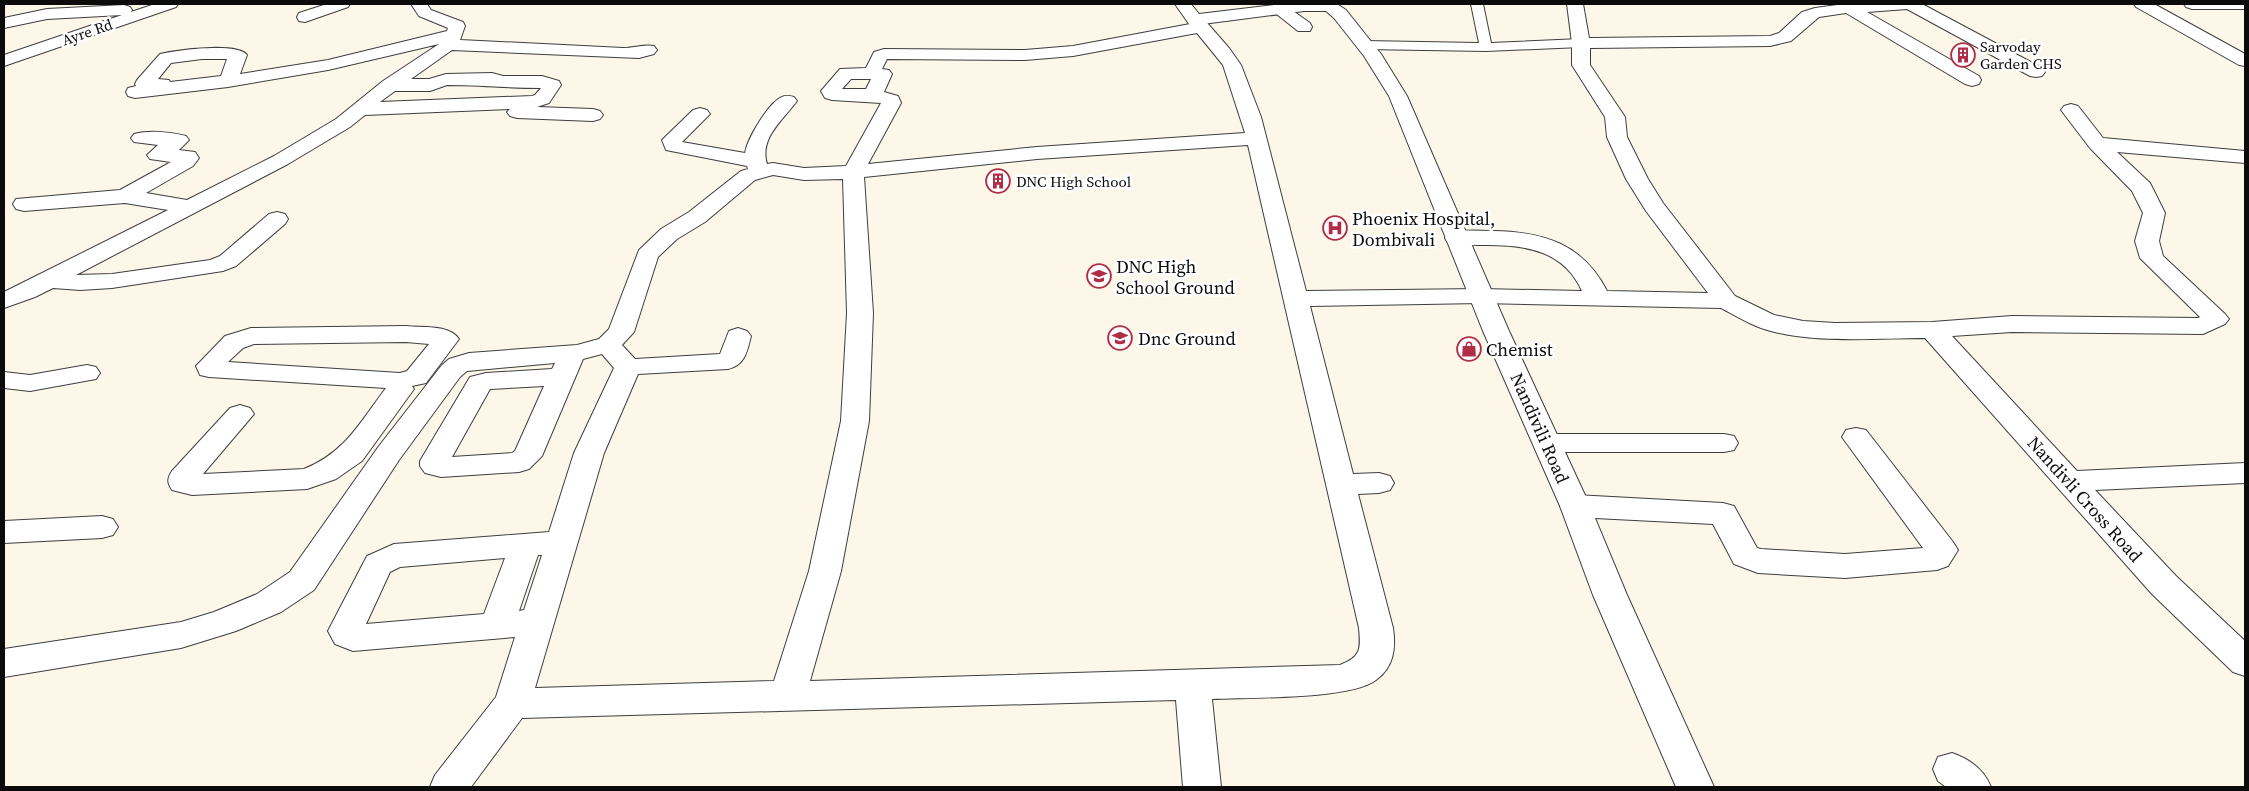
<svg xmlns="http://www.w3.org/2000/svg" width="2249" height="791" viewBox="0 0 2249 791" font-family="'Source Serif 4',serif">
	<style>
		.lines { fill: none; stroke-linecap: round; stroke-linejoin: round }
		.pedestrian-casing { stroke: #3e3e3e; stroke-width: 2 }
		.minor-casing { stroke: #3e3e3e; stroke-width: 2 }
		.tertiary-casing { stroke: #3e3e3e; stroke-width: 2 }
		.pedestrian { fill: #fff; fill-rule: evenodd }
		.minor { fill: #fff; fill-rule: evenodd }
		.tertiary { fill: #fff; fill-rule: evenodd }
		.labels { text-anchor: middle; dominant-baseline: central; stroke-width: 5; stroke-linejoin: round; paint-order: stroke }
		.far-street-label { font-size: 15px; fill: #0b0b0b; stroke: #fff }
		.far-poi-label { font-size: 15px; fill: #0b0b0b; stroke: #fff; text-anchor: start }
		.poi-label { font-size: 18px; fill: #0b0b0b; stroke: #fff; text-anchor: start }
		.street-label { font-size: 18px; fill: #0b0b0b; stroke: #fff }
	</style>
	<rect width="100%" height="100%" fill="#fdf7ea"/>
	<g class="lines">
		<g class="pedestrian-casing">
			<path id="pedestrian" d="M1471 4H1483L1491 43 1581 39 1587 43 1581 47 1486 51 1364 49 1358 45 1364 41 1479 43Z"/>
		</g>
		<g class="minor-casing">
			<g id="minor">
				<path d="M155 4H178L176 7 4 66V55L122 15 47 19 4 28V18L47 9 124 5 130 7 132 10 131 12Z"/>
				<path d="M327 4H350L348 7 305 22 299 21 297 17 299 13Z"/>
				<path d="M411 4H427L431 10 463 22 465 26 460 40 623 48C633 48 645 44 654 46L657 50 654 54 639 58 452 50 411 79H429L446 74 492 73 503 76H542L559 81 561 85 549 103 537 107 593 109 600 111 603 115 600 119 593 121 517 118 510 116 507 112 510 109 365 115 350 127 288 164 76 275 112 274 210 260 220 256 269 214 277 212 285 214 288 219 285 224 236 266 223 271 112 288 80 290 53 288 35 297 4 308V292L168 210 125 203 24 211 16 209 13 204 16 199 120 190 171 162 150 159 147 155 158 145 134 142 131 138 134 134C149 130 171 132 186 136L189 140 179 150 195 152 199 158 193 166 146 193 187 200 274 156 336 119 383 81 439 44 328 70 228 87 135 98 128 96 126 92 128 88 136 86 135 84 137 80 160 54C175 50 238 42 247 55L240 74 328 60 447 31 448 28 419 16ZM202 59H227L221 76 170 82 169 80 158 79 171 63ZM447 85C479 85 509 88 541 88L535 95 532 96 380 102 395 91H430Z"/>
				<path d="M1280 4 1286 6 1310 23 1312 27 1310 31H1298L1274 12 1272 9 1274 6Z"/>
				<path d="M1567 4H1583L1589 38 1770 36 1779 33 1802 12 1815 8 1845 4H1922L2042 68 2045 72 2042 76 2036 77 2030 76 1907 9 1867 12 1979 76 1981 80 1979 84 1972 86 1965 84 1846 13 1819 17 1791 41 1770 46 1590 48V65L1625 117 1627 137 1648 179 1663 203 1735 296 1774 315 1803 321 1835 323 1932 322 2012 316 2198 318 2200 317 2140 258 2135 241 2143 213 2132 191 2090 148 2061 110 2064 106 2071 104 2078 106 2103 138 2245 151V163L2117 152 2150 183 2165 213 2159 241 2163 256 2225 314 2229 319 2225 324 2203 334 2012 332 1952 336 2077 471 2245 463V483L2095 490 2176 576 2245 641V676L2233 672 2152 594 1925 338C1875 338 1802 345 1756 326 1744 321 1733 314 1721 308L1481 303 1310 306 1353 474 1379 473 1390 476 1394 483 1390 490 1379 493 1358 494 1393 628C1396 648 1394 667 1376 680 1350 700 1248 697 1212 699L1221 787H1183L1176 700 522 718 471 787H430L435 775 496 697 515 637 353 651 335 644 328 631 367 556 394 544 549 532 574 453 614 368 602 354 583 359 542 456 529 469 519 472 441 477 425 473 420 466V461L470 377 486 373 552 369 555 363 467 371 460 377 399 460 314 590 281 612 236 631 181 648 4 677V649L181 622 214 612 257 594 290 572 379 446 442 365 449 359 469 353 577 345 599 339 609 329 639 250 661 229 689 212 741 171 748 169 747 166 666 150 662 140 693 110 700 108 707 110 710 114 682 142 745 153C747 139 769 102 782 97 786 95 790 96 794 97L797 101C783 120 759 138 767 164L773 163 804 168 846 166 881 103 832 100 825 98 821 91 840 69 866 68 874 52 884 49 1025 50 1073 46 1190 24 1187 20 1189 16H1201L1229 48 1241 65 1261 117 1306 291 1481 289 1582 291C1564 251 1527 245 1487 245 1474 245 1461 246 1448 243L1445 238 1448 233C1463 229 1479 231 1494 231 1544 232 1583 244 1607 291L1708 293 1646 211 1626 179 1607 137 1605 117 1572 65V43ZM1197 33 1223 65 1245 133 1037 147 868 164 901 103 898 96 884 92 892 74 889 70 882 69 887 59 1025 60 1073 56ZM851 79H871L866 89H842ZM1248 145 1359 628C1361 649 1361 657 1340 665L810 681 841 571 869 421 873 313 864 177 1037 159ZM773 175 804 180 843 179 847 313 841 421 809 571 774 681 535 688 604 453 638 374 728 369C745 365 747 352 751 336L747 331 738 328 729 331 720 354 635 359 622 345 634 332 658 257 677 239 705 222 755 180ZM544 386 515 451 512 453 452 457 490 389ZM538 555H542L524 610 519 611ZM505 558 484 614 366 624 390 572 400 567Z"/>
				<path d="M2134 4H2154L2245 54V66L2239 65 2136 7Z"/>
				<path d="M2184 4H2245V9H2192L2186 7Z"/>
				<path d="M406 326C422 328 449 324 459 339L426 383 412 386 414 389 362 461 336 479 307 489 192 495 172 490C167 482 167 479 172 471L230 408 240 405 250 408 254 414 203 474 304 469C346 452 360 422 386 388L209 377 200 375 196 366 225 336 251 328ZM406 342 429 344 407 371 400 373 228 362 243 348 254 344Z"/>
				<path d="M87 365 96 367 100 373 96 379 30 391 4 388V372L30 375Z"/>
				<path d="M1856 428 1866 430 1953 542 1958 550 1948 566 1937 570 1845 578 1758 573 1734 564 1713 524 1575 517 1564 513 1560 506 1564 499 1575 495 1723 503 1734 506 1757 548 1761 549 1845 554 1923 548 1842 437 1846 430Z"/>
				<path d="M1547 434H1724L1734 436 1738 443 1734 450 1724 452H1547L1537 450 1533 443 1537 436Z"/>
				<path d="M102 516 113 519 118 527 113 535 102 538 4 543V521Z"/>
				<path d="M1952 753C1970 759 1984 770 1991 787H1946L1938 781 1933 769 1938 757Z"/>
			</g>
		</g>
		<g class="tertiary-casing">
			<path id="tertiary" d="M1175 4H1191L1199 14 1283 4H1337L1346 10 1381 54 1407 96 1509 331 1590 506 1627 595 1714 787H1676L1593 595 1560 506 1483 331 1389 96 1364 56 1334 18 1326 11H1304L1195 25 1189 24Z"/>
		</g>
		<use href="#pedestrian" class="pedestrian"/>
		<use href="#minor" class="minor"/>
		<use href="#tertiary" class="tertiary"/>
	</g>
	<defs>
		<g id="building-ring" transform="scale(1.25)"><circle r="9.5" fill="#fff" stroke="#af2e46" stroke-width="1.5"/><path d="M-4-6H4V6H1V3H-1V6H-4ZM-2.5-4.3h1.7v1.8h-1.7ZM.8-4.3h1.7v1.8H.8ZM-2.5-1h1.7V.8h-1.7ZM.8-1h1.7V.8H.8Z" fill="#af2e46"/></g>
		<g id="hospital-ring" transform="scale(1.25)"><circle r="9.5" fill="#fff" stroke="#af2e46" stroke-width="1.5"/><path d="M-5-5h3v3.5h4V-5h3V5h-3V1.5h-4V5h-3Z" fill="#af2e46"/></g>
		<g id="school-ring" transform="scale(1.25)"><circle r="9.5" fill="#fff" stroke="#af2e46" stroke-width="1.5"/><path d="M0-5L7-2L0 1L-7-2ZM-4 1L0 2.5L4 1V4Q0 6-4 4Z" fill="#af2e46"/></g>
		<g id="shop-ring" transform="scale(1.25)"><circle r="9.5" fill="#fff" stroke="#af2e46" stroke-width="1.5"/><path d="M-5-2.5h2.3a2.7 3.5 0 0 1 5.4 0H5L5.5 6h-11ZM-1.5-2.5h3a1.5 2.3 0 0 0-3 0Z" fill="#af2e46"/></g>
	</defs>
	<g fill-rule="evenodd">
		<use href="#building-ring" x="1963" y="55"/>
		<use href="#building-ring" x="998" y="181"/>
		<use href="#hospital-ring" x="1335" y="228"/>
		<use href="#school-ring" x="1099" y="276"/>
		<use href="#school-ring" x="1120" y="338"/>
		<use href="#shop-ring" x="1469" y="349"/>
	</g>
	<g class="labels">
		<g class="far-street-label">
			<text transform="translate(87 32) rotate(-19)">Ayre Rd</text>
		</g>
		<g class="far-poi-label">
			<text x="1980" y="46">Sarvoday<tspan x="1980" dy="17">Garden CHS</tspan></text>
			<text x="1016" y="181">DNC High School</text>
		</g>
		<g class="poi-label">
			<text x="1352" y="218">Phoenix Hospital,<tspan x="1352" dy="21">Dombivali</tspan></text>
			<text x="1116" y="266">DNC High<tspan x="1116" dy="21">School Ground</tspan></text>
			<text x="1138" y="338">Dnc Ground</text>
			<text x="1486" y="349">Chemist</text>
		</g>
		<g class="street-label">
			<text transform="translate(1540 428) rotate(66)">Nandivili Road</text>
			<text transform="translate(2085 499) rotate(48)">Nandivli Cross Road</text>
		</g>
	</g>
	<rect width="2249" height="791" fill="none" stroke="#0b0b0b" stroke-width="10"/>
</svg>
